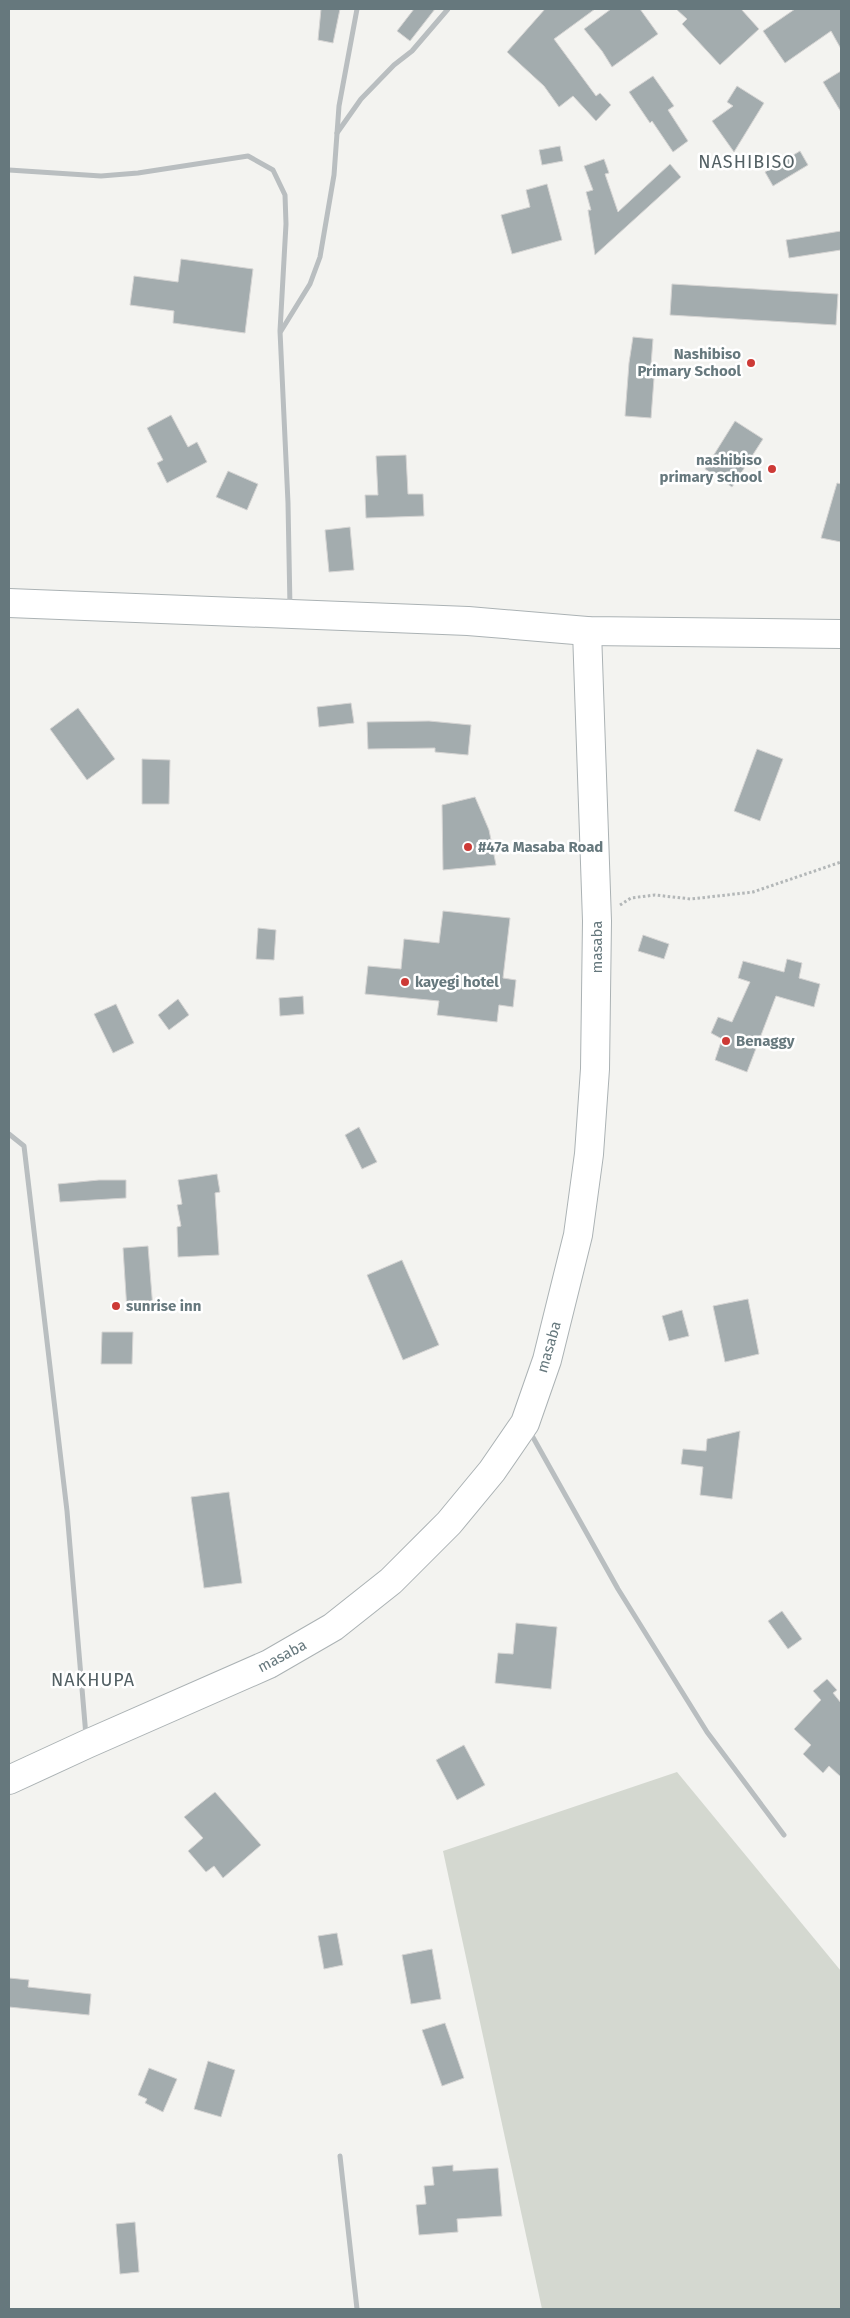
<svg xmlns="http://www.w3.org/2000/svg" width="850" height="2318" viewBox="0 0 850 2318" font-family="'Fira Sans',sans-serif">
	<style>
		.green { fill: #d4d8d0 }
		.building { fill: #a3acae; stroke: #d5d4d3 }
		.lines { fill: none; stroke-linecap: round; stroke-linejoin: round }
		.secondary-casing { stroke: #abb2b4; stroke-width: 30 }
		.path { stroke: #b3b7b8; stroke-width: 3; stroke-dasharray: 2.5 2.5; stroke-linecap: butt }
		.street { stroke: #b9bec0; stroke-width: 5 }
		.secondary { stroke: #fff; stroke-width: 28 }
		.poi-dot { fill: #cd3a36; stroke: #fff; stroke-width: 2 }
		.labels { text-anchor: middle; dominant-baseline: central; stroke-width: 5; stroke-linejoin: round; paint-order: stroke }
		.poi-label { font-size: 15px; font-weight: bold; fill: #66787d; stroke: #fff; text-anchor: start }
		.street-label { font-size: 15px; fill: #66787d; stroke: #fff }
		.quarter-label { font-size: 18px; letter-spacing: 1px; fill: #536064; stroke: #fff }
	</style>
	<rect width="100%" height="100%" fill="#f3f3f0"/>
	<path class="green" d="M677 1772 841 1971V2309H542L443 1851Z"/>
	<g class="building">
		<path d="M321 9H340L333 43 318 40Z"/>
		<path d="M414 9H435L410 41 397 31Z"/>
		<path d="M545 9H595L554 39 596 96 600 93 611 105 596 121 573 96 559 107 544 86 507 52Z"/>
		<path d="M611 9H640L658 34 612 67 602 51 584 29Z"/>
		<path d="M676 9H741L759 29 720 65 682 24 687 19Z"/>
		<path d="M795 9H841V49L831 31 785 63 763 31Z"/>
		<path d="M841 71V112L823 82Z"/>
		<path d="M653 76 674 106 668 110 688 141 673 152 652 121 650 123 629 92Z"/>
		<path d="M737 86 764 103 734 152 712 121 733 106 727 102Z"/>
		<path d="M560 146 563 161 542 165 539 150Z"/>
		<path d="M800 151 808 165 773 186 765 172Z"/>
		<path d="M604 159 609 173 605 174 618 212 670 164 681 177 595 255 588 210H591L586 192 593 190 584 166Z"/>
		<path d="M547 184 562 240 512 254 501 215 530 207 526 190Z"/>
		<path d="M841 231V250L789 258 786 240Z"/>
		<path d="M181 259 253 269 245 333 173 323 174 311 130 305 134 276 178 282Z"/>
		<path d="M672 284 838 294 836 325 670 315Z"/>
		<path d="M633 337 653 339 651 365H655L651 418 625 416 629 363Z"/>
		<path d="M171 415 188 447 197 442 207 462 167 483 157 463 163 460 147 428Z"/>
		<path d="M735 421 763 439 732 487 705 469Z"/>
		<path d="M406 455 408 494H423L424 516 366 518 365 495H378L376 456Z"/>
		<path d="M228 471 258 484 247 510 216 497Z"/>
		<path d="M837 483 841 484V542L821 538Z"/>
		<path d="M350 527 354 570 329 572 325 530Z"/>
		<path d="M351 703 354 723 319 727 317 707Z"/>
		<path d="M78 708 115 759 87 780 50 729Z"/>
		<path d="M429 721 471 725 468 755 435 752V748L368 749 367 722Z"/>
		<path d="M757 749 783 759 760 821 734 811Z"/>
		<path d="M142 759 170 760 169 804H142Z"/>
		<path d="M475 797 489 830 496 865 443 870 442 805Z"/>
		<path d="M443 911 510 918 503 978 516 980 513 1007 499 1005 497 1022 437 1015 439 1001 365 994 368 966 401 969 404 939 439 943Z"/>
		<path d="M258 928 276 930 274 960 256 959Z"/>
		<path d="M643 935 669 944 664 959 638 951Z"/>
		<path d="M787 959 802 963 799 978 820 984 814 1007 776 996 747 1072 715 1060 722 1039 711 1033 718 1017 732 1022 750 982 738 978 743 961 784 972Z"/>
		<path d="M303 996 304 1014 280 1016 279 998Z"/>
		<path d="M178 999 189 1015 169 1030 158 1015Z"/>
		<path d="M116 1004 134 1043 113 1053 94 1014Z"/>
		<path d="M359 1127 377 1162 362 1169 345 1135Z"/>
		<path d="M217 1174 220 1192 215 1193 219 1255 178 1257 177 1227 181 1226 177 1205 182 1204 178 1180Z"/>
		<path d="M99 1180H126V1198L60 1202 58 1184Z"/>
		<path d="M148 1246 153 1309 127 1311 123 1248Z"/>
		<path d="M402 1260 439 1345 403 1360 367 1275Z"/>
		<path d="M748 1299 759 1354 725 1362 713 1306Z"/>
		<path d="M682 1310 689 1336 669 1341 662 1316Z"/>
		<path d="M102 1332H133L132 1364H101Z"/>
		<path d="M740 1431 732 1499 700 1495 703 1467 681 1464 683 1449 706 1451 707 1439Z"/>
		<path d="M229 1492 242 1583 204 1588 191 1497Z"/>
		<path d="M782 1611 802 1639 788 1649 768 1621Z"/>
		<path d="M516 1623 557 1627 551 1689 495 1683 498 1653 513 1654Z"/>
		<path d="M827 1679 837 1690 833 1693 841 1703V1777L829 1766 823 1773 803 1754 811 1745 794 1729 821 1700 813 1691Z"/>
		<path d="M464 1745 485 1785 457 1800 436 1760Z"/>
		<path d="M215 1792 261 1845 223 1878 214 1866 206 1872 188 1851 203 1838 184 1817Z"/>
		<path d="M337 1933 343 1965 324 1969 318 1936Z"/>
		<path d="M432 1949 441 1999 411 2004 402 1955Z"/>
		<path d="M9 1978 29 1980 28 1987 91 1994 89 2015 9 2007Z"/>
		<path d="M445 2023 464 2078 442 2086 422 2030Z"/>
		<path d="M208 2061 235 2070 221 2117 194 2109Z"/>
		<path d="M149 2068 177 2079 163 2112 145 2103 147 2099 138 2095Z"/>
		<path d="M453 2165V2171L498 2168 502 2216 457 2219 458 2232 419 2235 416 2205 426 2204 424 2186 434 2185 432 2167Z"/>
		<path d="M135 2222 139 2272 120 2274 116 2224Z"/>
	</g>
	<g class="lines">
		<g class="secondary-casing">
			<g id="secondary">
				<path d="M9 603 468 621 587 631 841 634"/>
				<path d="M9 1780 87 1744 269 1664 333 1627 391 1581 449 1523 492 1471 525 1423 547 1360 578 1235 589 1154 595 1069 597 921 587 631"/>
			</g>
		</g>
		<path class="path" d="M620 905 631 898 655 895 691 899 753 892 841 862"/>
		<g class="street">
			<path d="M337 133 361 99 394 65 412 51 448 9"/>
			<path d="M9 170 101 176 138 173 248 156 273 170 285 195 286 224 280 331 288 503 290 607"/>
			<path d="M281 331 310 284 320 257 334 175 339 106 357 9"/>
			<path d="M9 1134 24 1146 67 1511 86 1736"/>
			<path d="M530 1432 618 1589 707 1732 784 1835"/>
			<path d="M340 2156 357 2309"/>
		</g>
		<use href="#secondary" class="secondary"/>
	</g>
	<g class="poi-dot">
		<circle cx="751" cy="363" r="5"/>
		<circle cx="772" cy="469" r="5"/>
		<circle cx="468" cy="847" r="5"/>
		<circle cx="405" cy="982" r="5"/>
		<circle cx="726" cy="1041" r="5"/>
		<circle cx="116" cy="1306" r="5"/>
	</g>
	<g class="labels">
		<g class="poi-label">
			<text x="741" y="354" text-anchor="end">Nashibiso<tspan x="741" dy="17">Primary School</tspan></text>
			<text x="762" y="460" text-anchor="end">nashibiso<tspan x="762" dy="17">primary school</tspan></text>
			<text x="478" y="847">#47a Masaba Road</text>
			<text x="415" y="982">kayegi hotel</text>
			<text x="736" y="1041">Benaggy</text>
			<text x="126" y="1306">sunrise inn</text>
		</g>
		<g class="street-label">
			<text transform="translate(597 947) rotate(-90)">masaba</text>
			<text transform="translate(549 1347) rotate(-74)">masaba</text>
			<text transform="translate(282 1656) rotate(-28)">masaba</text>
		</g>
		<g class="quarter-label">
			<text x="747" y="162">NASHIBISO</text>
			<text x="93" y="1680">NAKHUPA</text>
		</g>
	</g>
	<rect width="850" height="2318" fill="none" stroke="#66787d" stroke-width="20"/>
</svg>
